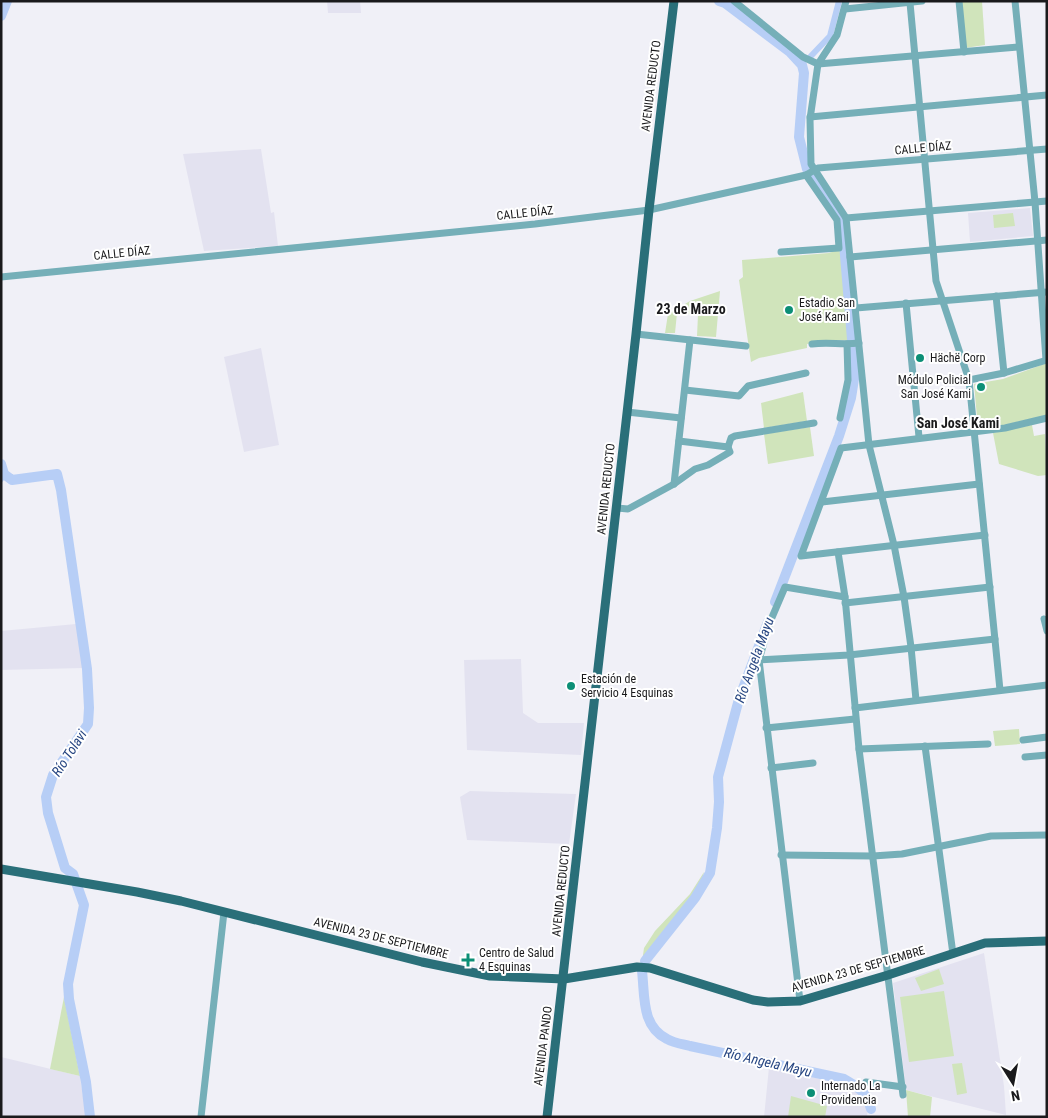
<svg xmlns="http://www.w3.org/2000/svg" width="1048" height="1118" viewBox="0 0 1048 1118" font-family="'Roboto Condensed',sans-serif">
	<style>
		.built { fill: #e3e2f0 }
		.green { fill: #d0e4bb }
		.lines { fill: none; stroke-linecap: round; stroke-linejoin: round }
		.canal { stroke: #b7cef6; stroke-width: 6 }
		.river { stroke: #b7cef6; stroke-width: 10 }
		.minor { stroke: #75afb8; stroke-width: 7 }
		.major { stroke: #2a6f79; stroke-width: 9 }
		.poi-dot { fill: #0c8f76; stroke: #fff; stroke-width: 2 }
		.labels { text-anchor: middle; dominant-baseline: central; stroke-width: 4; stroke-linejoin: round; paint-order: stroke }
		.street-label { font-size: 12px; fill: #1a1a1c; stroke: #fff }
		.poi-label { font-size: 12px; fill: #1a1a1c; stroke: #fff; text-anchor: start }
		.neighbourhood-label { font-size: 14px; font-weight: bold; fill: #1a1a1c; stroke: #fff }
		.water-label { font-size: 14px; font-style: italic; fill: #274682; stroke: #fff }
	</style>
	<rect width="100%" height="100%" fill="#f0f0f7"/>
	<g class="built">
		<path d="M327 1H360L361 13H328Z"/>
		<path d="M261 149 271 213 274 212 278 246 204 251 183 154Z"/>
		<path d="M1030 208 1033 236 970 242 968 213Z"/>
		<path d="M261 348 279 445 244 452 224 357Z"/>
		<path d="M76 624 83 668 1 670V631Z"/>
		<path d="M521 659 523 713 538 723H584L581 755 467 750 464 660Z"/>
		<path d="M470 791 576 794 569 844 467 840 460 797Z"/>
		<path d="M984 953 1004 1086 1006 1115 906 1090 893 983Z"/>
		<path d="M1 1057 80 1076 86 1117H1Z"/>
		<path d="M769 1067 838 1083 851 1088 862 1098 868 1107 867 1117H764Z"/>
	</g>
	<g class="green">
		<path d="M982 1 985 45 965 48 962 2Z"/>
		<path d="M1013 213 1015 226 994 228 993 215Z"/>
		<path d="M847 242 856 341 836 340 807 344V348L759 358 751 362 739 280 743 277 742 260 829 253 840 249 842 243Z"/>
		<path d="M720 291 716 337 697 336 698 315 677 313 675 333H665L668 314 690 301Z"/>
		<path d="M1047 363V415L1004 425 978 428 974 384 1003 379Z"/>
		<path d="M803 392 807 421 764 428 761 403Z"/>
		<path d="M1032 425 1034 436 1045 434 1047 475 1038 476 999 464 993 433Z"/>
		<path d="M810 427 814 456 768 464 764 434Z"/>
		<path d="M1019 729 1020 744 995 746 993 731Z"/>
		<path d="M704 872C701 893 656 940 642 962L644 948 655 931 690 894Z"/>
		<path d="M939 969 944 984 921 991 915 978Z"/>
		<path d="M944 991 954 1056 909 1062 900 997Z"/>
		<path d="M64 997 80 1076 50 1069Z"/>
		<path d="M962 1063 967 1093 957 1095 952 1064Z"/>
		<path d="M906 1090 932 1097 930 1117H908Z"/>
		<path d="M791 1096 827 1106 825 1117H788Z"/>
	</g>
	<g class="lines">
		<g class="canal">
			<path d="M811 56 830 36 839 1"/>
			<path d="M1 479 4 474"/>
		</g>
		<g class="river">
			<path d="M719 1 725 3 790 52 802 65 804 73 799 137 807 169"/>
			<path d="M1 16 7 1"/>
			<path d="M813 177 842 220 852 339"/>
			<path d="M1 464 4 474 12 480 57 474 61 490 87 669 89 708 88 724 53 775 46 797 48 813 65 868 73 874 84 905 68 984 69 999 86 1082 90 1117"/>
			<path d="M775 602 839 436 851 398 855 373 853 350"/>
			<path d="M645 961 695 898 710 873 717 828 719 802 718 777 739 699 768 622"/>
			<path d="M642 971C645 996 641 1026 667 1039 674 1043 682 1044 690 1046L844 1079C859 1088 866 1091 871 1109"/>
		</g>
		<g class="minor">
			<path d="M734 1 803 57 818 64 1019 47"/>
			<path d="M846 1 837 35 818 64 810 119 811 164 846 218 869 445 894 545 904 597 911 647 916 700"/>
			<path d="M959 1 964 52"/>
			<path d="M1015 1 1035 202 1046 360"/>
			<path d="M910 3 936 281 969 380 1000 690"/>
			<path d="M845 9 922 1"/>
			<path d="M810 117 1047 95"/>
			<path d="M846 218 1047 201"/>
			<path d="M781 252 839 248 837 220 806 175"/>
			<path d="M850 257 1047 240"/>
			<path d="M1 277 535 224 649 210 806 175 818 168 1047 149"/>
			<path d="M996 296 1004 373"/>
			<path d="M906 303 919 437"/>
			<path d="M856 308 1047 292"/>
			<path d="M636 334 746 346"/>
			<path d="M812 344C828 342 843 345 859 343"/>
			<path d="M969 380 1004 373 1047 360"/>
			<path d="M685 390 739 396 748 386 806 373"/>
			<path d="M627 412 681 418"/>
			<path d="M840 418 848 380 847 344"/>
			<path d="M679 441 728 447 731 438 735 436 814 423"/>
			<path d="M674 484 690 340"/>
			<path d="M822 502 979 484"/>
			<path d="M617 508 628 509 674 484 695 469 708 465 730 452 728 447"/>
			<path d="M985 535 801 556 841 448 973 432 1005 428 1047 418"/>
			<path d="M838 552 845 597 859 749 903 1095"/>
			<path d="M845 603 990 587"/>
			<path d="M1044 619 1047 631"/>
			<path d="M759 660 849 655 995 639"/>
			<path d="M855 708 1047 685"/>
			<path d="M766 728 855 719"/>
			<path d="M1023 740 1047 737"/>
			<path d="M925 746 953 954"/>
			<path d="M859 749 988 744"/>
			<path d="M1025 757 1047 755"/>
			<path d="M771 768 813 763"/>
			<path d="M781 855 873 856 902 854 991 836 1047 835"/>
			<path d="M800 1001 759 660 770 622 785 587 845 597"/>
			<path d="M866 1082 903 1087"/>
			<path d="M201 1117 224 912"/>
		</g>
		<g class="major">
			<path d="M1 869 137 892 181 901 422 962 490 976 564 979 637 967 650 968 753 1000 768 1002 800 1001 888 975 985 943 1047 941"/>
			<path d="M547 1117 636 334 649 210 674 1"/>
		</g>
	</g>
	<g class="poi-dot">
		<circle cx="789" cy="310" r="5"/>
		<circle cx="920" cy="358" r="5"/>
		<circle cx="981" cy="387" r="5"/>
		<circle cx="571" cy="686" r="5"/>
		<path d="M465.5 952.5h5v5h5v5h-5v5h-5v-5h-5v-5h5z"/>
		<circle cx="811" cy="1093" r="5"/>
	</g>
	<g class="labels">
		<g class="street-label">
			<text transform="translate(651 86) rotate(-83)">AVENIDA REDUCTO</text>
			<text transform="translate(923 148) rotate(-5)">CALLE DÍAZ</text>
			<text transform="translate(525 213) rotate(-6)">CALLE DÍAZ</text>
			<text transform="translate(122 253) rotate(-6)">CALLE DÍAZ</text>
			<text transform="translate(606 489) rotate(-84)">AVENIDA REDUCTO</text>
			<text transform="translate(561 891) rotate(-84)">AVENIDA REDUCTO</text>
			<text transform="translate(381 938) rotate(14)">AVENIDA 23 DE SEPTIEMBRE</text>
			<text transform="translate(858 969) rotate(-16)">AVENIDA 23 DE SEPTIEMBRE</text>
			<text transform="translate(543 1046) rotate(-83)">AVENIDA PANDO</text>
		</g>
		<g class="poi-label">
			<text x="799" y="303">Estadio San<tspan x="799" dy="14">José Kami</tspan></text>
			<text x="930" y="358">Hächë Corp</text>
			<text x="971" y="380" text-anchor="end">Módulo Policial<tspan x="971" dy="14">San José Kami</tspan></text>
			<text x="581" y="679">Estación de<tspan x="581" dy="14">Servicio 4 Esquinas</tspan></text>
			<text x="479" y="953">Centro de Salud<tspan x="479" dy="14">4 Esquinas</tspan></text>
			<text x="821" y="1086">Internado La<tspan x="821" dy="14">Providencia</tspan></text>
		</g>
		<g class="neighbourhood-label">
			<text x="691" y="309">23 de Marzo</text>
			<text x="958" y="423">San José Kami</text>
		</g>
		<g class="water-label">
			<text transform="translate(754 660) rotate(-70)">Río Angela Mayu</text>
			<text transform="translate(69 753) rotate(-57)">Río Tolavi</text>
			<text transform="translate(768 1062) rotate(13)">Río Angela Mayu</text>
		</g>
	</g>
	<rect width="1048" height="1118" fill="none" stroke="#1a1a1c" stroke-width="5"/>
	<g transform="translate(1013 1083) rotate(169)" stroke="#ffffff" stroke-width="4" paint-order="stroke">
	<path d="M0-4L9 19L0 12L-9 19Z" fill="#1a1a1c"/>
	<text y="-8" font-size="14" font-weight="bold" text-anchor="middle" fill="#1a1a1c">N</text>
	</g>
</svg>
